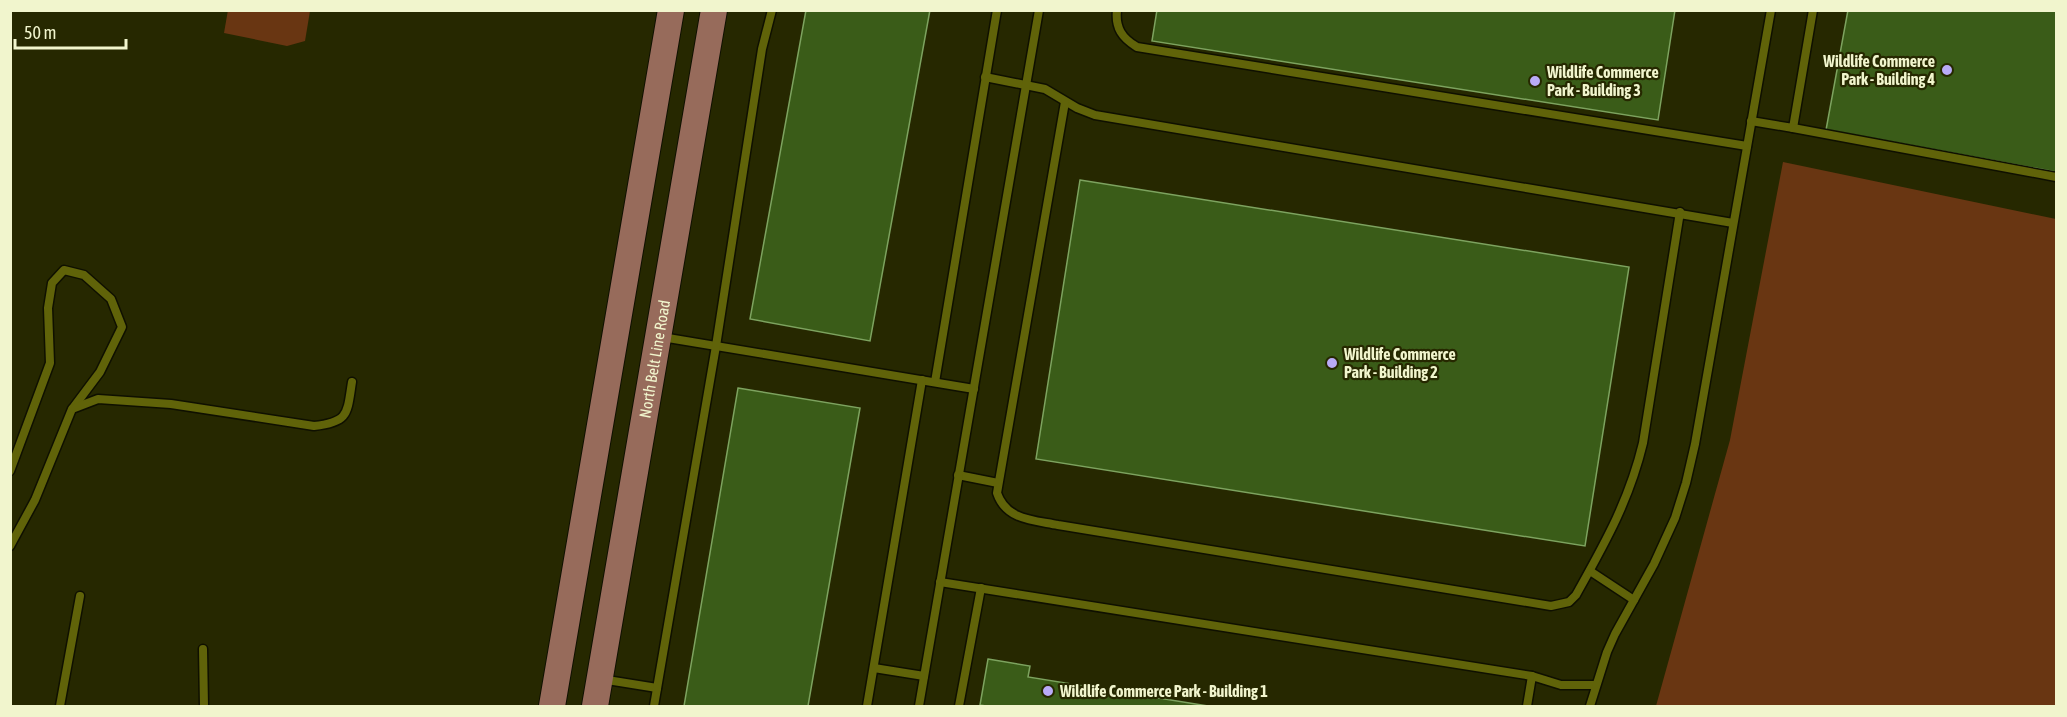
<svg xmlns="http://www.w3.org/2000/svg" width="2067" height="717" viewBox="0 0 2067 717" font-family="'Asap Condensed',sans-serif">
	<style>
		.green { fill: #693612 }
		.building { fill: #3a5c18; stroke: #7da35f; stroke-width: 1.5 }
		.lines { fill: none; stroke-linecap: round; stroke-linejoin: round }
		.service-casing { stroke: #0f1000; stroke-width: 11 }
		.primary-casing { stroke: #0f1000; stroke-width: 28 }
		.service { stroke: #606309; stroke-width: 8 }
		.primary { stroke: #976b5b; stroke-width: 26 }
		.poi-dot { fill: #b9abf7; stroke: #262800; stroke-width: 2 }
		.labels { text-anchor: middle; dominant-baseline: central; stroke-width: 4.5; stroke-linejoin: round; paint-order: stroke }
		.poi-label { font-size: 16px; font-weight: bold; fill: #f1f5cd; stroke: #262800; text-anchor: start }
		.street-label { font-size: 16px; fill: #f1f5cd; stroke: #262800 }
	</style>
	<rect width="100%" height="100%" fill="#262800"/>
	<g class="green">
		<path d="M228 10 310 11 305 41 287 46 224 33Z"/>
		<path d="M1783 162 2056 219V706H1656L1730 440Z"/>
	</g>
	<g class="building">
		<path d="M806 10H930L870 341 750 319Z"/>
		<path d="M1157 10H1675L1658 120 1152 41Z"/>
		<path d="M1848 10H2056V172L1826 130Z"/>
		<path d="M1080 180 1629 267 1585 546 1036 459Z"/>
		<path d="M738 388 860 408 808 706H684Z"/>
		<path d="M988 659 1030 666 1028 677 1208 706H986L980 705Z"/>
	</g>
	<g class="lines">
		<g class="service-casing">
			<g id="service">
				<path d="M1117 10C1115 28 1122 38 1137 47L1747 146"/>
				<path d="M985 77 1045 89 1077 108 1095 115 1733 223"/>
				<path d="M1065 102 997 493C1006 520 1033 520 1058 525L1551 606 1569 602 1576 595C1605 543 1629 501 1643 443L1680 212"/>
				<path d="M1751 121 1793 128 1813 10"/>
				<path d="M1793 128 2056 177"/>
				<path d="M662 337 974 389"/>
				<path d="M935 382 997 10"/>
				<path d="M10 471 50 363 48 308 52 283 64 270 84 275 111 299 122 327 100 372 73 408"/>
				<path d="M958 475 998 483"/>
				<path d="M10 546 35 500 72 409 98 399 171 404 314 426C349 422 347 414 352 382"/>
				<path d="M1590 571 1634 600"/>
				<path d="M940 582 1532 676"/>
				<path d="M203 649 204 706"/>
				<path d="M874 668 924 676"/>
				<path d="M601 679 657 688"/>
				<path d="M60 706 80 596"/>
				<path d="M654 706 716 346 762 49 772 10"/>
				<path d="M867 706 922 380"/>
				<path d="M919 706 1039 10"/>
				<path d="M959 706 981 588"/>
				<path d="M1527 706 1532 676 1561 685H1596"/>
				<path d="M1590 706 1607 652 1615 634 1654 564 1675 518 1686 483 1695 444 1771 10"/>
			</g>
		</g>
		<g class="primary-casing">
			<g id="primary">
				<path d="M552 706 671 10"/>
				<path id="s1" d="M595 706 714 10"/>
			</g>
		</g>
		<use href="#service" class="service"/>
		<use href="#primary" class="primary"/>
	</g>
	<g class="poi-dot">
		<circle cx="1947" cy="70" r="6"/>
		<circle cx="1535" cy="81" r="6"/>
		<circle cx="1332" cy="363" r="6"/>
		<circle cx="1048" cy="691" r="6"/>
	</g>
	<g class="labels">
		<g class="poi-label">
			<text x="1935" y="61" text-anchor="end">Wildlife Commerce<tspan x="1935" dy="18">Park - Building 4</tspan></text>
			<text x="1547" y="72">Wildlife Commerce<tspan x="1547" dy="18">Park - Building 3</tspan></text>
			<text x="1344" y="354">Wildlife Commerce<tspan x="1344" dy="18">Park - Building 2</tspan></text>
			<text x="1060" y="691">Wildlife Commerce Park - Building 1</text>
		</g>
		<g class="street-label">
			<text stroke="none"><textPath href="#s1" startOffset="352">North Belt Line Road</textPath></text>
		</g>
	</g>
	<rect width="2067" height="717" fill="none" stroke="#f1f5cd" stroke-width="24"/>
	<path d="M15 39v9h111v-9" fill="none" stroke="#f1f5cd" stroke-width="3"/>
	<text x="24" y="39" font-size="18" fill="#f1f5cd" stroke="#262800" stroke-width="4.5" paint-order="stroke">50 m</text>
</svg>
